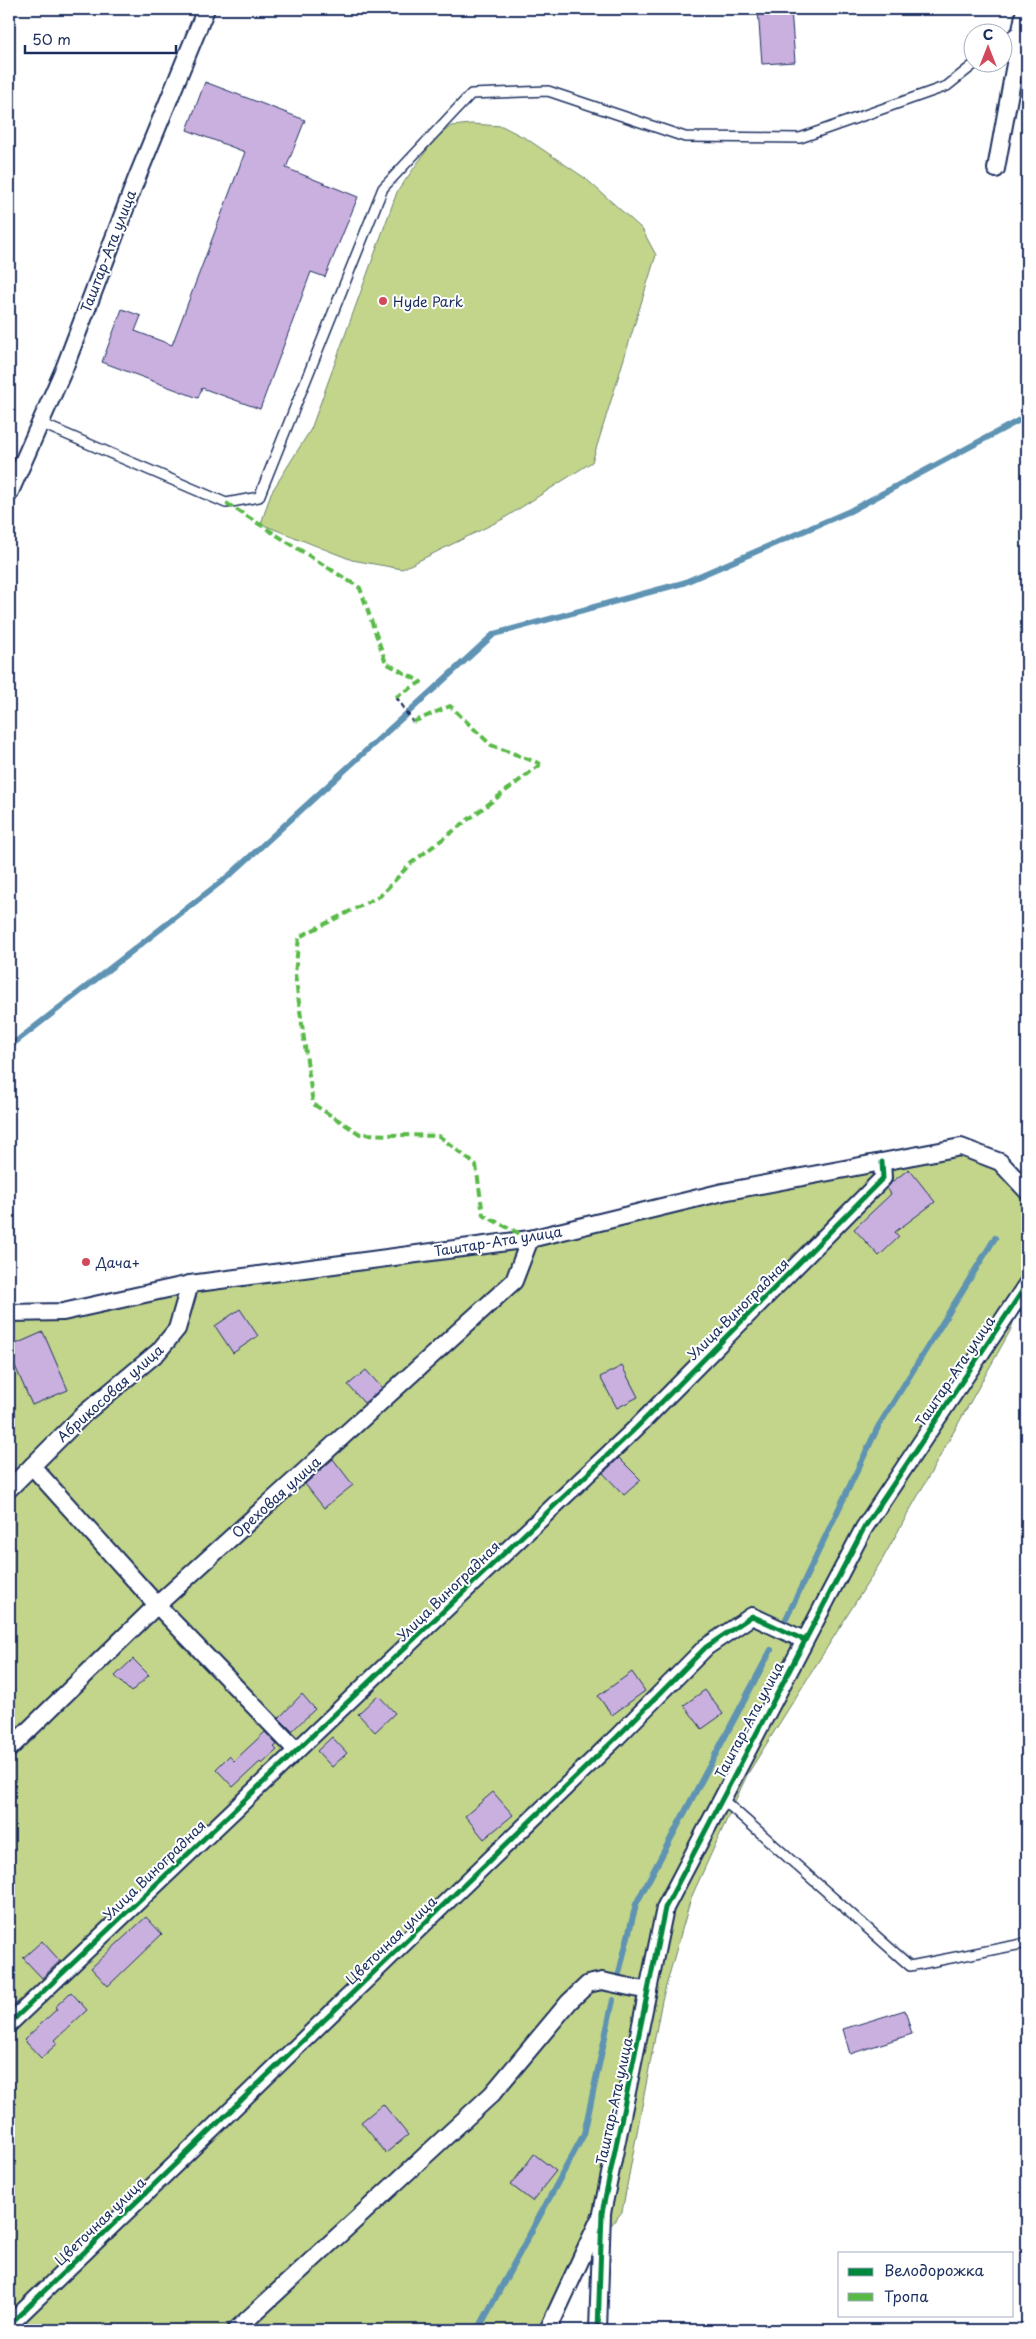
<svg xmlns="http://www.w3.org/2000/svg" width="1036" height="2339" viewBox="0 0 1036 2339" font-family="'Playpen Sans',sans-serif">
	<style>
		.green { fill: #c2d58a; stroke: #6e8274 }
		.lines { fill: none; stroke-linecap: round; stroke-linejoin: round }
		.stream { stroke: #5e93b3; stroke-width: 6 }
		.building { fill: #cab0df; stroke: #1b2f5e }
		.lane-casing { stroke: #1b2f5e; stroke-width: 12 }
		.street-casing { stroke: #1b2f5e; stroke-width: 20 }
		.path { stroke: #1b2f5e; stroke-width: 3; stroke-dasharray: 5 4; stroke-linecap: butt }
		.lane { stroke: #fff; stroke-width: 9 }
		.street { stroke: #fff; stroke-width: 16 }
		.quiet { stroke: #58b947; stroke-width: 4; stroke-dasharray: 8 4; stroke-linecap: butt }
		.cycleway-casing { stroke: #fff; stroke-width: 8 }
		.cycleway { stroke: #00873e; stroke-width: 5 }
		.poi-dot { fill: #d1495b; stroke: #fff; stroke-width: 2 }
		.labels { text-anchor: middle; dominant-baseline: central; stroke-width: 4; stroke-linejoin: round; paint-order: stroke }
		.street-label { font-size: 14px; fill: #1b2f5e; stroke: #fff }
		.poi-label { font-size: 14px; fill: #1b2f5e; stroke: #fff; text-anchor: start }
	</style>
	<rect width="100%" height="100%" fill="#fff"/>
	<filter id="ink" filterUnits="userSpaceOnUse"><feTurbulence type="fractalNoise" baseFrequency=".02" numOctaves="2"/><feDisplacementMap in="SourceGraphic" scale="10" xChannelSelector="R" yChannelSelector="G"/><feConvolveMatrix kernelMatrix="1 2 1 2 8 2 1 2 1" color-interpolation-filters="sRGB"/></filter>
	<g filter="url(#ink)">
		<g class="green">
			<path d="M471 124 502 126 527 139 585 178 642 229 656 255 592 462 503 519 402 569 352 560 261 524 271 493 311 429 397 192 434 140 451 126Z"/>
			<path d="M961 1147 1000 1162 1027 1191V1287L1010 1331 882 1560 747 1775 691 1898 662 2000 622 2212 561 2286 540 2330H9V1313L530 1239Z"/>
		</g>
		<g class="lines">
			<g class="stream">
				<path d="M9 1047 231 874 494 634 683 583 850 511 1027 416"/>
				<path d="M784 1623 878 1427 995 1238"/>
				<path d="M618 1977 636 1904 771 1650"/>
				<path d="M478 2330 584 2134 613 2000"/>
			</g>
		</g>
		<g class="building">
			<path d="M758 9H791L795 62 762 64Z"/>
			<path d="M205 82 305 120 286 168 358 197 325 277 311 272 260 409 202 388 198 398 102 362 122 309 141 316 135 331 172 345 245 152 187 130Z"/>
			<path d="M909 1169 935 1202 895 1232 899 1237 879 1256 854 1229 891 1194 887 1188 892 1182Z"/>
			<path d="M240 1309 258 1336 233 1353 215 1326Z"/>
			<path d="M43 1332 68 1390 32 1405 9 1352V1347Z"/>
			<path d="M622 1366 638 1397 617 1408 600 1377Z"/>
			<path d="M366 1370 382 1388 364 1403 348 1385Z"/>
			<path d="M619 1458 641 1480 624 1495 603 1473Z"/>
			<path d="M333 1459 353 1485 324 1508 305 1484Z"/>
			<path d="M133 1659 149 1675 131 1692 115 1676Z"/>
			<path d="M632 1672 645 1691 612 1715 598 1696Z"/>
			<path d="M705 1690 723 1714 702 1729 684 1705Z"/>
			<path d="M302 1694 315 1709 292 1731 279 1718Z"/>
			<path d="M378 1695 395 1713 375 1732 358 1714Z"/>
			<path d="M265 1732 277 1745 274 1747 277 1750 262 1764 260 1762 233 1787 216 1769 229 1756 234 1761Z"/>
			<path d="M332 1737 347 1753 332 1767 317 1751Z"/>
			<path d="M493 1792 513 1815 484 1839 465 1816Z"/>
			<path d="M146 1917 162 1934 108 1986 91 1968Z"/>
			<path d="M42 1941 60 1961 42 1978 23 1958Z"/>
			<path d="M71 1992 87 2010 55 2040 58 2043 41 2058 24 2040 57 2009 55 2007Z"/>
			<path d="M905 2010 912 2034 850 2054 843 2029Z"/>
			<path d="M383 2104 408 2135 386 2153 361 2122Z"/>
			<path d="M534 2154 556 2171 532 2201 511 2185Z"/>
		</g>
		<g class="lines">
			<g class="lane-casing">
				<g id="lane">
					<path d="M1004 41 1021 28"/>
					<path d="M40 423 226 503 259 497 383 188 471 94 548 91 685 137 800 138 947 86 977 62"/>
					<path d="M721 1798 910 1966 1027 1943"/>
				</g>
			</g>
			<g class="street-casing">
				<g id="street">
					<path d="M996 169 1025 9"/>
					<path d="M9 494 64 369 136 180 206 9"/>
					<path d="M9 1313 63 1312 190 1284 530 1239 723 1192 961 1147 1000 1162 1027 1191"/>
					<path d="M32 1466 157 1605 296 1750"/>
					<path d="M9 1489 85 1413 158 1352 177 1329 190 1284"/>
					<path d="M9 1749 157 1605 514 1281 530 1239"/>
					<path d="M9 2024 636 1428 883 1178 882 1162"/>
					<path d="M9 2325 617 1737 706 1647 752 1616 804 1640"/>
					<path d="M236 2330 492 2094 569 2002 588 1984 602 1981 648 1991"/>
					<path d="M548 2330 599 2220"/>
					<path d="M598 2330 602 2213 665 1908 864 1528 1027 1284"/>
				</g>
			</g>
			<path class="path" d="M396 697 413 722"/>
			<use href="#lane" class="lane"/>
			<use href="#street" class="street"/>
			<g class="quiet">
				<path d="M226 503 360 588 386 663 421 682 396 697"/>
				<path d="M413 722 450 706 491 745 541 764"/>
				<path d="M530 1239 483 1215 476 1165 439 1136 360 1134 313 1104 295 974 299 937 380 896 410 864 541 764"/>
			</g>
			<g class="cycleway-casing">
				<g id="cycleway">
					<path d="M9 2024 636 1428 883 1178 882 1162"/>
					<path d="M9 2325 617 1737 706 1647 752 1616 804 1640"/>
					<path d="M598 2330 602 2213 665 1908 864 1528 1027 1284"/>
				</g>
			</g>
			<use href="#cycleway" class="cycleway"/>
		</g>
	</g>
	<g class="poi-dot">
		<circle cx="383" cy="301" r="5"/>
		<circle cx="86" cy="1262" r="5"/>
	</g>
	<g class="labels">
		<g class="street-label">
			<text transform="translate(108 251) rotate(-69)">Таштар-Ата улица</text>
			<text transform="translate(498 1241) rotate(-9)">Таштар-Ата улица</text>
			<text transform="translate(738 1309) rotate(-45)">Улица Виноградная</text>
			<text transform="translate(955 1371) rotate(-56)">Таштар-Ата улица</text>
			<text transform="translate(110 1393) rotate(-42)">Абрикосовая улица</text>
			<text transform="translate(276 1497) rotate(-42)">Ореховая улица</text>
			<text transform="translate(448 1591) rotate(-44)">Улица Виноградная</text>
			<text transform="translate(749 1720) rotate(-62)">Таштар-Ата улица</text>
			<text transform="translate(154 1870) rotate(-44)">Улица Виноградная</text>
			<text transform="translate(391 1940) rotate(-44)">Цветочная улица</text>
			<text transform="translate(614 2101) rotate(-78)">Таштар-Ата улица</text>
			<text transform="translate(100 2221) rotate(-44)">Цветочная улица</text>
		</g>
		<g class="poi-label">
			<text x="393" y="301">Hyde Park</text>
			<text x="96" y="1262">Дача+</text>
		</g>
	</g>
	<rect width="1036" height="2339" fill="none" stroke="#fff" stroke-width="30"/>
	<rect x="15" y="15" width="1006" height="2309" fill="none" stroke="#1b2f5e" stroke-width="2" filter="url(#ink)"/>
	<rect x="838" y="2252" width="175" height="65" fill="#ffffff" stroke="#a4acbf"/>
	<rect x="848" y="2268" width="25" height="8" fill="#00873e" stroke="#a4acbf"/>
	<text x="884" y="2276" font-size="15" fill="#1b2f5e">Велодорожка</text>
	<rect x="848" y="2293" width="25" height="8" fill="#58b947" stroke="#a4acbf"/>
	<text x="884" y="2302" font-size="15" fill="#1b2f5e">Тропа</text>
	<g transform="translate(988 48)"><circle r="24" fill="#ffffff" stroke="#a4acbf"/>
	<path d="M0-4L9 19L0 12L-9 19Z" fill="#d1495b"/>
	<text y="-8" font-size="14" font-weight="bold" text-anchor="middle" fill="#1b2f5e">С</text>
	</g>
	<path d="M25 45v8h151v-8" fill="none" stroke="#1b2f5e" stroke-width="2.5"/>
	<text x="32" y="45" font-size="15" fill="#1b2f5e" stroke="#ffffff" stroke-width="4" paint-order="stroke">50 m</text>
</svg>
